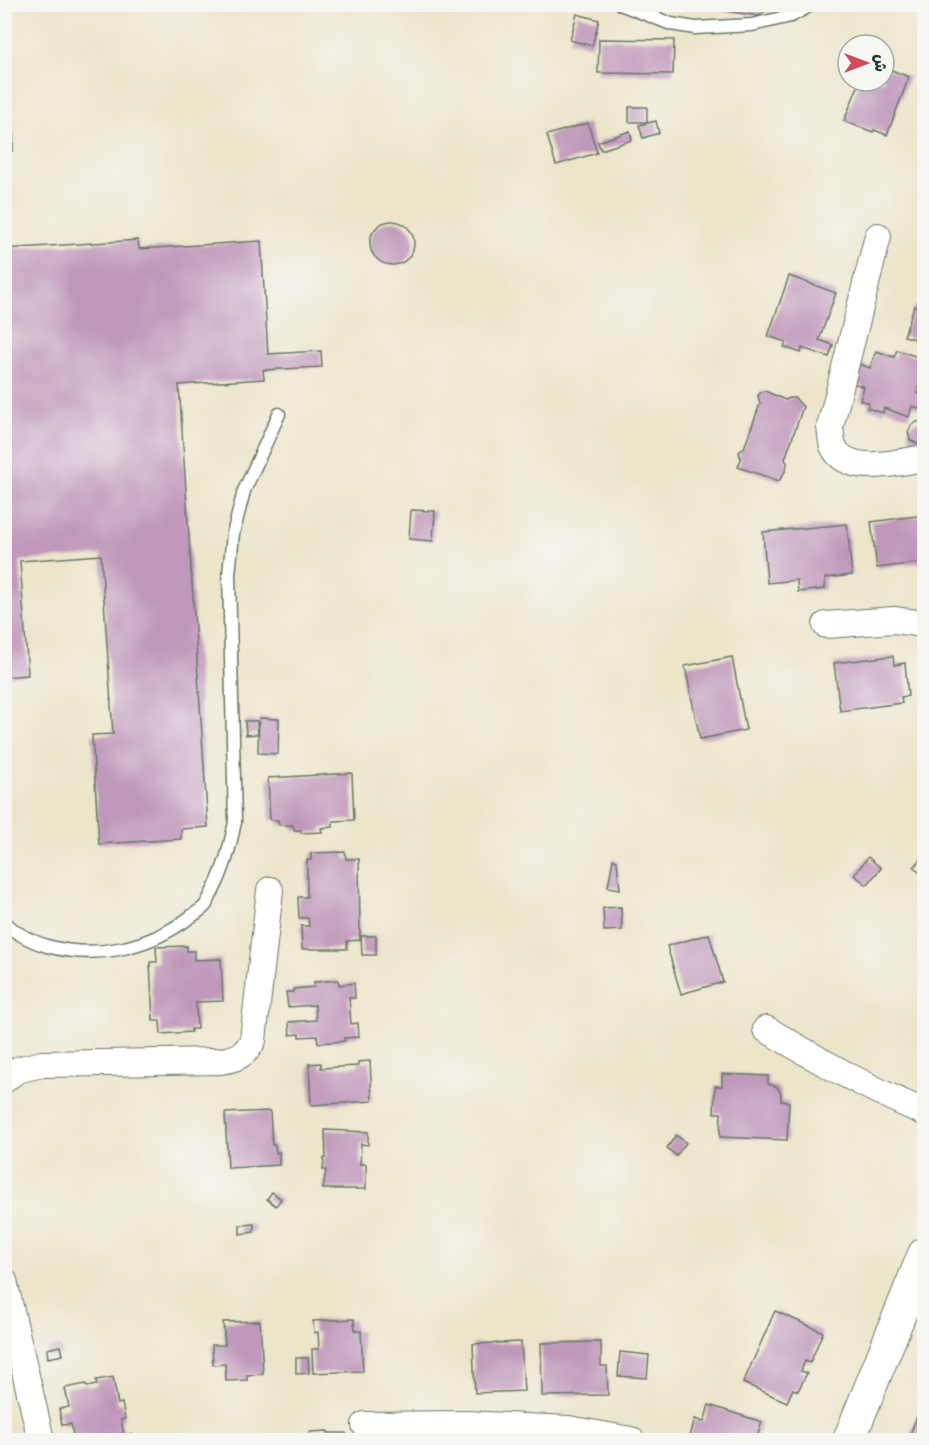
<svg xmlns="http://www.w3.org/2000/svg" width="929" height="1445" viewBox="0 0 929 1445" font-family="Caveat,'Playpen Sans Arabic',sans-serif">
	<style>
		.building { fill: #c098bb }
		.lines { fill: none; stroke-linecap: round; stroke-linejoin: round }
		.service-casing { stroke: #677868; stroke-width: 15 }
		.minor-casing { stroke: #677868; stroke-width: 28 }
		.tertiary-casing { stroke: #677868; stroke-width: 34 }
		.service { stroke: #fff; stroke-width: 12 }
		.minor { stroke: #fff; stroke-width: 26 }
		.tertiary { stroke: #fff; stroke-width: 32 }
	</style>
	<rect width="100%" height="100%" fill="#f6f6f2"/>
	<filter id="ink" filterUnits="userSpaceOnUse"><feTurbulence type="fractalNoise" baseFrequency=".0167" numOctaves="2"/><feDisplacementMap in="SourceGraphic" scale="12" xChannelSelector="R" yChannelSelector="G"/><feConvolveMatrix kernelMatrix="1 2 1 2 8 2 1 2 1" color-interpolation-filters="sRGB"/></filter>
	<filter id="wash" filterUnits="userSpaceOnUse"><feTurbulence type="fractalNoise" baseFrequency=".008" numOctaves="4" result="noise"/><feDisplacementMap in="SourceGraphic" scale="24" xChannelSelector="R" yChannelSelector="G"/><feGaussianBlur stdDeviation="1.35" result="paint"/><feColorMatrix in="noise" values="0 0 0 0 0 0 0 0 0 0 0 0 0 0 0 0 0 1.4 0 .05"/><feComposite in="paint" operator="in"/></filter>
	<g filter="url(#wash)">
		<rect width="100%" height="100%" fill="#ece5ca"/>
		<g id="blocks">
			<g class="building">
				<path d="M683 4H775L758 16Z"/>
				<path d="M577 14 599 20 592 46 570 40Z"/>
				<path d="M599 39 674 40 673 74 598 73Z"/>
				<path d="M884 67 909 77 887 135 874 130 873 132 844 121 860 81H884Z"/>
				<rect x="629" y="107" width="18" height="15"/>
				<path d="M656 121 659 133 643 138 639 125Z"/>
				<path d="M588 123 597 153 556 165 547 135Z"/>
				<path d="M4 131H13V151L4 150Z"/>
				<path d="M630 131 632 140 601 150 598 142Z"/>
				<circle cx="392" cy="243" r="22"/>
				<path d="M138 240 139 249 261 241 268 354 321 351 322 367 263 370 264 379 179 385 208 827 181 829V839L99 844 92 735 113 734 101 555 20 561 28 675 4 677V249Z"/>
				<path d="M789 276 836 293 819 340 833 345 829 357 802 348 801 353 784 347 786 342 768 336Z"/>
				<path d="M914 306 924 310V319L918 340 904 336Z"/>
				<path d="M897 350 921 358 919 366 924 367 917 393 924 396V410L912 406 909 417 884 408 883 413 867 408 869 403 860 400 864 387 853 383 860 364 870 368 876 351 894 357Z"/>
				<path d="M765 391 785 400 790 398H795L803 407 785 459 787 463 786 470 779 481 738 467 741 459 739 452 744 448 760 404 758 396 761 392Z"/>
				<path d="M920 421 924 424V442L918 444 910 440 908 432 912 424Z"/>
				<path d="M411 510 435 511 433 541 409 539Z"/>
				<path d="M924 515V562L877 568 871 522Z"/>
				<path d="M847 524 852 575 825 578V589L798 592 797 580 767 583 763 532Z"/>
				<path d="M893 656 894 665 905 663 908 696 901 697 902 703 840 711 834 663Z"/>
				<path d="M732 657 746 730 700 739 685 666Z"/>
				<path d="M259 718 279 719 278 754 258 753Z"/>
				<path d="M245 721H257L258 734 246 735Z"/>
				<path d="M352 773 354 820 333 821V827L321 828 322 832 301 833V830H294L293 825H279L278 820H270L268 778Z"/>
				<path d="M345 852 346 859H359L360 940 347 941V949H302L301 926H309L308 918H299L298 897H307V860H311V853Z"/>
				<path d="M924 856V877L914 867Z"/>
				<path d="M868 857 881 868 867 885 854 875Z"/>
				<path d="M613 859 617 861 620 889 608 887Z"/>
				<path d="M621 907 622 930 604 931 603 908Z"/>
				<path d="M709 934 723 982 681 994 667 946Z"/>
				<path d="M361 936H376V955H362Z"/>
				<path d="M187 946V951H194V960L221 959 223 1001 196 1002 197 1029H191V1032L161 1034 160 1021H153L150 962H157L156 947Z"/>
				<path d="M338 980 339 985 354 983 355 998H349L351 1024 358 1023 359 1037 344 1038 345 1041 318 1043 317 1036 299 1037V1034L290 1035 289 1022 316 1020 315 1005 288 1007 286 992H293V989L314 987V982Z"/>
				<path d="M370 1061 372 1101 311 1105 309 1064 321 1063V1068L358 1066V1062Z"/>
				<path d="M722 1074 768 1076V1084L777 1087 781 1093V1101L789 1102 787 1140 720 1137 721 1113H714L715 1086H722Z"/>
				<path d="M270 1111 272 1145H275L276 1153 279 1152V1165L228 1168 225 1113Z"/>
				<path d="M325 1130 368 1132V1145L361 1144 360 1164H366V1189H323L326 1170H323L324 1158H326Z"/>
				<path d="M676 1135 686 1143 676 1156 667 1148Z"/>
				<path d="M272 1192 281 1199 276 1206 267 1199Z"/>
				<path d="M254 1224V1232L240 1234V1225Z"/>
				<path d="M775 1311 823 1332 810 1363 805 1361 801 1371 807 1373 798 1391 793 1389 787 1402 743 1383Z"/>
				<path d="M354 1319 355 1331H361L363 1371 313 1373 312 1349H319L318 1332 314 1333 313 1321Z"/>
				<path d="M260 1321 263 1374 247 1375V1380L226 1381 225 1364 213 1365 212 1345H225L223 1322Z"/>
				<path d="M521 1342 524 1391 475 1393 473 1344Z"/>
				<path d="M601 1342V1366H607L608 1395 542 1396 541 1343Z"/>
				<path d="M61 1346 63 1355 48 1358 47 1349Z"/>
				<path d="M620 1352 649 1355 647 1378 618 1376Z"/>
				<path d="M296 1358H308L309 1373 296 1374Z"/>
				<path d="M113 1377 118 1404 122 1403 125 1419 121 1420 124 1435 132 1434 133 1440H74L71 1424 62 1425 59 1409 69 1407 65 1388 86 1384 87 1387 97 1385 96 1380Z"/>
				<path d="M924 1399V1440L910 1434Z"/>
				<path d="M709 1405 762 1422 756 1440H689L695 1419 704 1422Z"/>
				<path d="M328 1431V1433H346L347 1440H309V1432Z"/>
			</g>
		</g>
	</g>
	<g filter="url(#ink)">
		<use href="#blocks" fill-opacity="0" stroke="#677868" stroke-width="1.5"/>
		<g class="lines">
			<g class="service-casing">
				<g id="service">
					<path d="M620 4 671 24 695 28 752 25 791 16 813 4"/>
					<path d="M4 921C15 934 31 941 47 946 97 960 148 948 189 918 194 914 200 911 204 907 208 903 210 896 213 891 225 868 230 846 235 822L229 574 233 534 244 491 279 414"/>
				</g>
			</g>
			<g class="minor-casing">
				<g id="minor">
					<path d="M878 236 830 427C831 433 831 441 833 446 847 477 899 462 924 458"/>
					<path d="M826 625 894 620 924 624"/>
					<path d="M766 1029C818 1060 869 1089 924 1112"/>
					<path d="M4 1080 17 1070 42 1064 220 1061C236 1059 246 1055 253 1040L270 890"/>
					<path d="M4 1281 41 1440"/>
					<path d="M365 1425 466 1424 569 1429 631 1440"/>
				</g>
			</g>
			<g class="tertiary-casing">
				<path id="tertiary" d="M849 1440 924 1254"/>
			</g>
			<use href="#service" class="service"/>
			<use href="#minor" class="minor"/>
			<use href="#tertiary" class="tertiary"/>
		</g>
	</g>
	<rect width="929" height="1445" fill="none" stroke="#f6f6f2" stroke-width="24"/>
	<g transform="translate(866 63) rotate(90)"><circle r="28" fill="#f6f6f2" stroke="#a0aca6" stroke-width="1.5"/>
	<path d="M0-4.5L10 22L0 15L-10 22Z" fill="#d1495b"/>
	<text y="-9" font-size="16" font-weight="bold" text-anchor="middle" fill="#1f3d34">ش</text>
	</g>
</svg>
